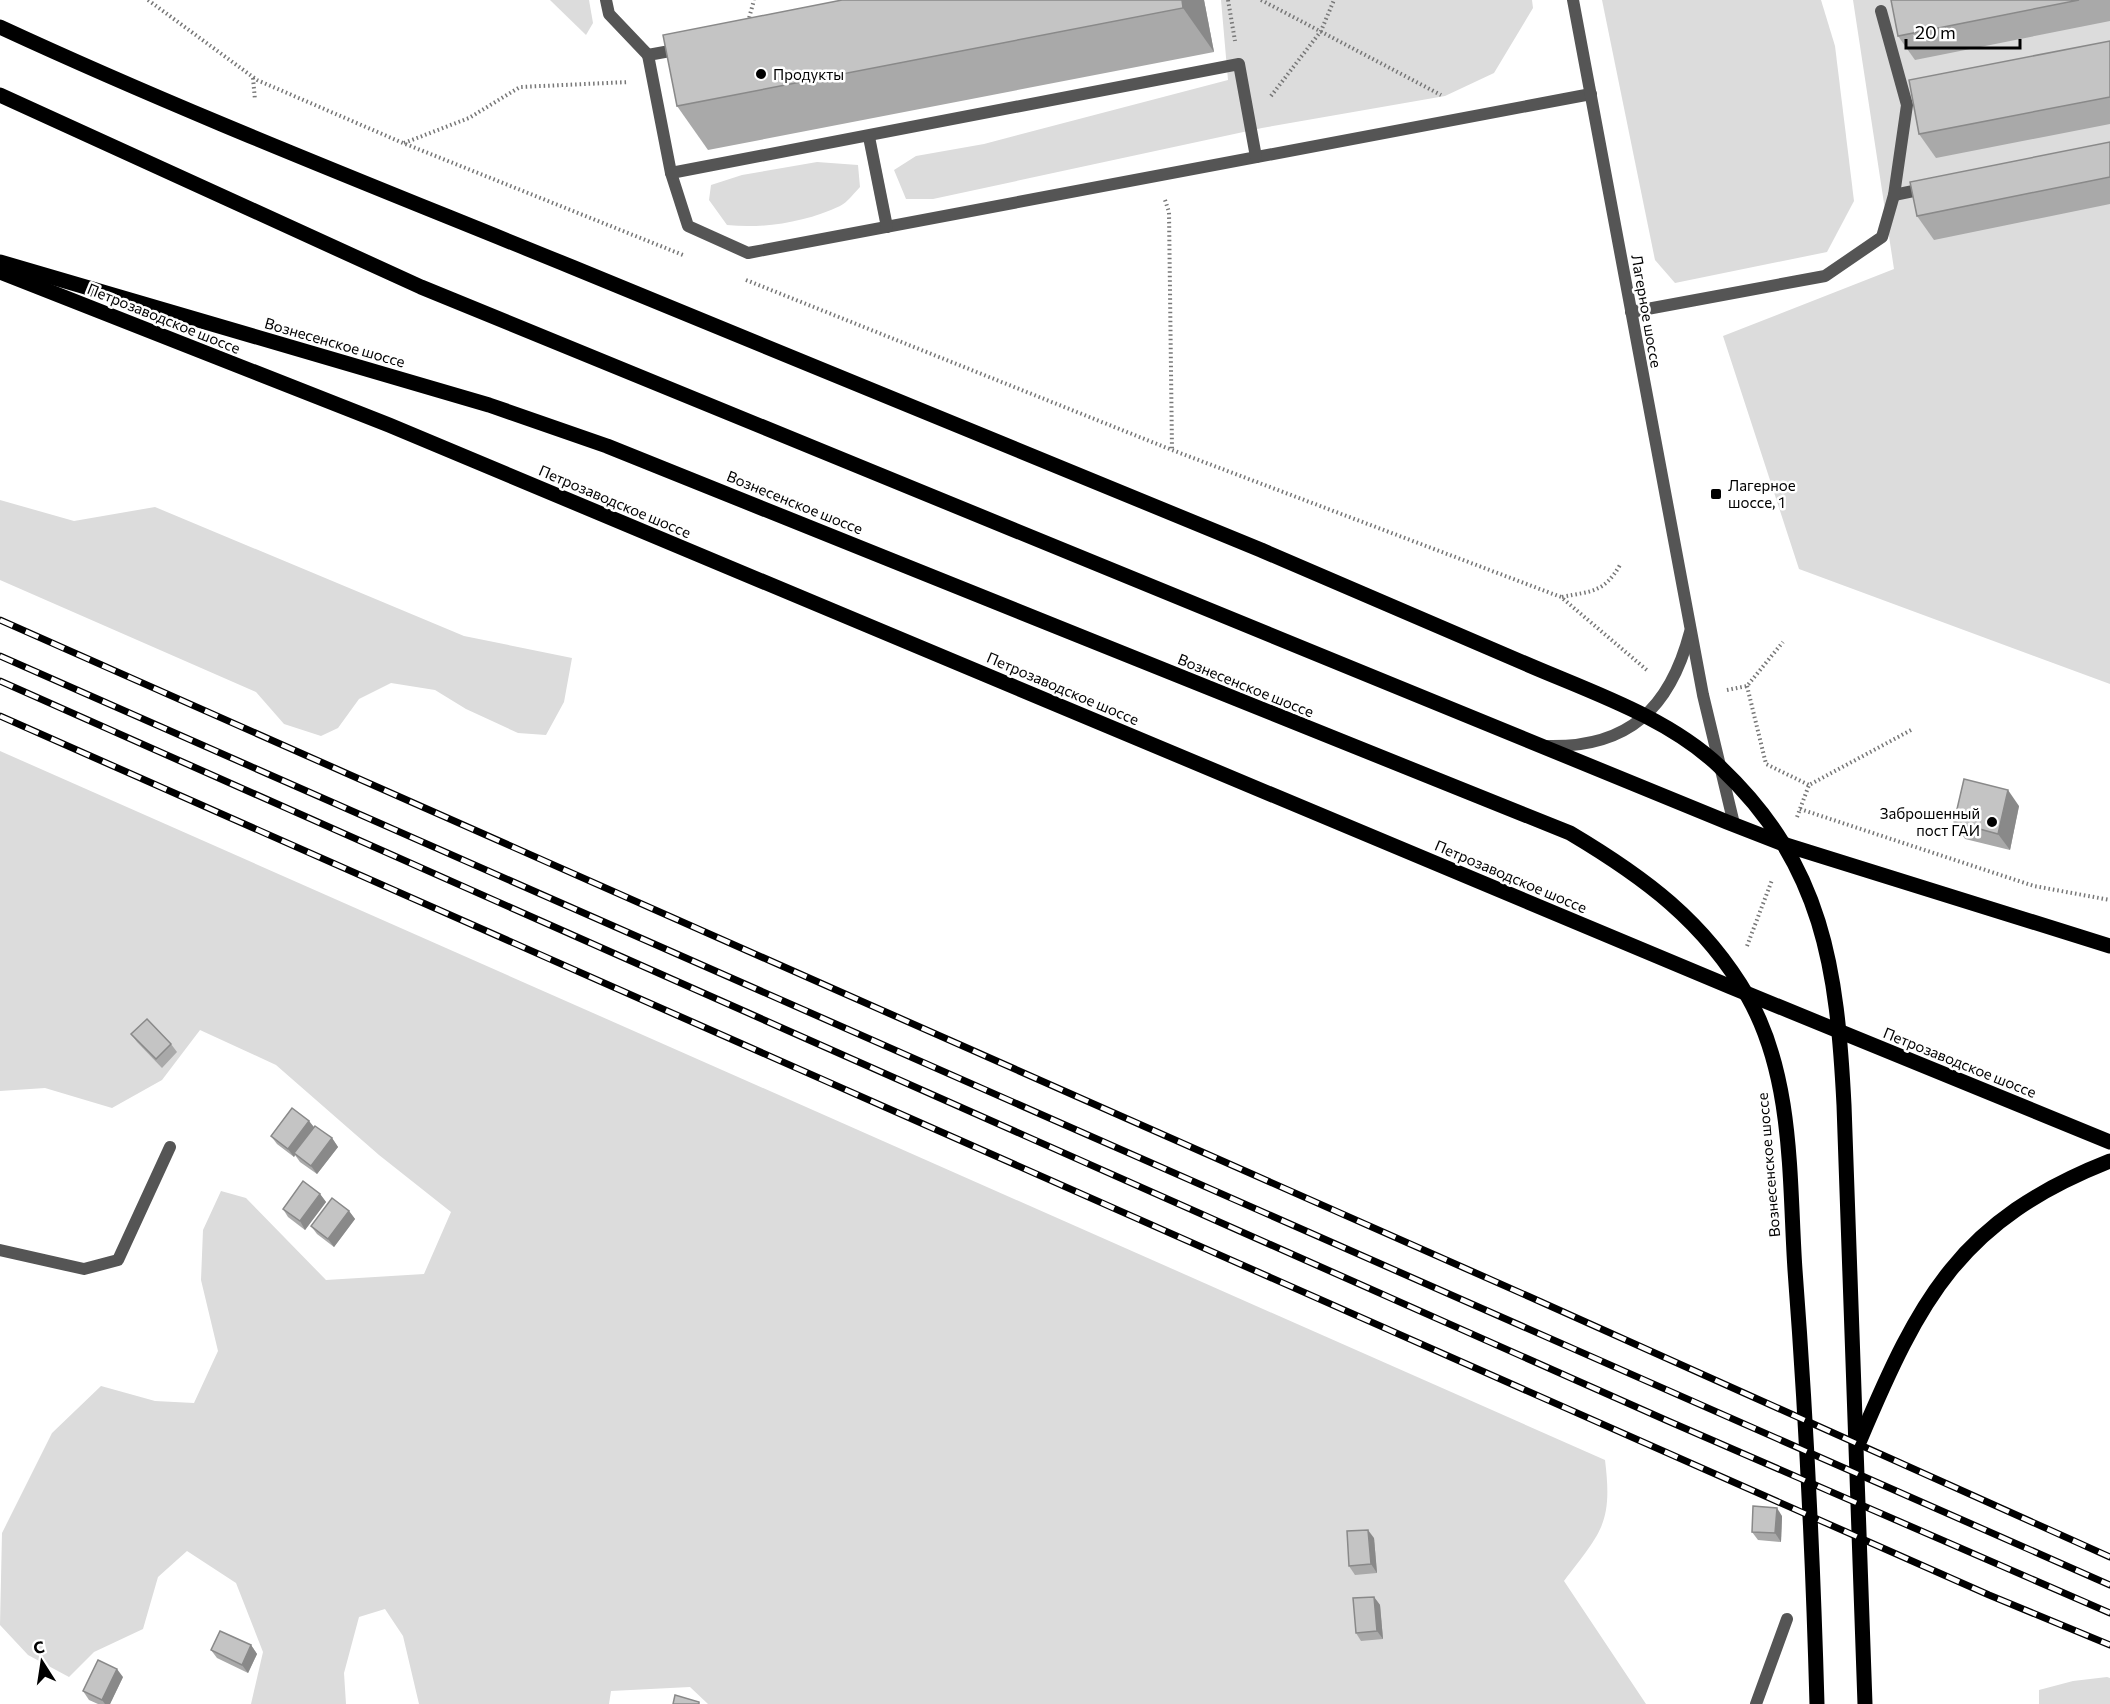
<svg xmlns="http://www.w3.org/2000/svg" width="2110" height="1704" viewBox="0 0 2110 1704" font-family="Commissioner,sans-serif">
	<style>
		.green { fill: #dcdcdc }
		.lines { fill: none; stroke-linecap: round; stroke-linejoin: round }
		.path { stroke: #777; stroke-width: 4; stroke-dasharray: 1.5 3; stroke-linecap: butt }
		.service { stroke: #555; stroke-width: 12 }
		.tertiary { stroke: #555; stroke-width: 12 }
		.primary { stroke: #000; stroke-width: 15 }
		.rail-casing { stroke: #000; stroke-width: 7 }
		.rail { stroke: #fff; stroke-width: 4.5; stroke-dasharray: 14; stroke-linecap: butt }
		.wall { fill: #a9a9a9 }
		.shaded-wall { fill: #898989 }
		.building { fill: #c4c4c4; stroke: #898989; stroke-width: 1.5 }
		.poi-dot { fill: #000; stroke: #fff; stroke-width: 2 }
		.labels { text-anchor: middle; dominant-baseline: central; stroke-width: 5; stroke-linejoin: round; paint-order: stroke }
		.poi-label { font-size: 15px; fill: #000; stroke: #fff; text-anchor: start }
		.street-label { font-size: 15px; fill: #000; stroke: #fff }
	</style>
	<rect width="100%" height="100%" fill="#fff"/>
	<g class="green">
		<path d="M550 0H589L593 23 586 35Z"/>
		<path d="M1221 0H1532L1533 8 1494 73 1445 96 1262 128 933 199H906L894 170 916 156 984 144 1228 80Z"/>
		<path d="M1602 0H1821L1835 46 1854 201 1827 252 1675 283 1655 260Z"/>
		<path d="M1853 0H2110V684L1799 569 1723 336 1894 269Z"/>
		<path d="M817 162 858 165 860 187C854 193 848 202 840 206 806 222 764 229 727 225L709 200 711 185 742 175Z"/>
		<path d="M0 500 74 521 155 507 464 636 572 658 564 702 546 735 518 733 466 709 435 690 391 683 359 699 338 728 321 736 284 724 256 692 0 580Z"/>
		<path d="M0 751 1605 1460C1613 1524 1601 1532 1564 1581L1646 1704H708L690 1687 611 1691 609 1704H419L403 1636 385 1609 359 1617 344 1673 346 1704H251L263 1652 236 1583 187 1551 158 1577 143 1629 94 1652 69 1677 28 1655 0 1625 2 1533 52 1433 101 1386 155 1401 194 1403 218 1351 201 1280 203 1230 221 1191 246 1198 326 1280 424 1274 451 1212 379 1155 276 1065 200 1030 162 1080 112 1108 45 1088 0 1091Z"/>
		<path d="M2107 1677 2110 1678V1704H2039V1690L2073 1681Z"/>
	</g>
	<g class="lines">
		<g class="path">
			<path d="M148 0 257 80 403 143 683 255"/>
			<path d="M1228 0 1235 41"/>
			<path d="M1261 0 1441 95"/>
			<path d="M748 22 754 0"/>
			<path d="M253 78 255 100"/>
			<path d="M1271 96 1321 31 1334 0"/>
			<path d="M404 143 469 118 520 87 629 82"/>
			<path d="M1165 200 1169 212 1172 450"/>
			<path d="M746 280 1172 450 1561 597 1648 671"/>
			<path d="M1562 597C1591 591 1604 593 1620 565"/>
			<path d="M1747 686 1766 764 1809 785"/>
			<path d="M1727 690 1747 686 1783 642"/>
			<path d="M1800 809 2034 886 2110 900"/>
			<path d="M1797 817 1809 785 1913 729"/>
			<path d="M1747 946 1772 880"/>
		</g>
		<g class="service">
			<path d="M606 0 609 14 648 55"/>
			<path d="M681 49 648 55 671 173 688 226 748 253 1591 94"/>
			<path d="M869 137 887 227"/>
			<path d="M671 173 1239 64 1256 157"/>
			<path d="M1894 195 1928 188"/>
			<path d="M1631 312 1825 276 1882 237 1894 195 1907 105 1881 11"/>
			<path d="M0 1250 84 1269 118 1260 170 1147"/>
			<path d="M1756 1704 1787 1619"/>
		</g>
		<g class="tertiary">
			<path d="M1573 0 1703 695 1734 824"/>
			<path d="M1547 746C1629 748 1670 708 1690 632"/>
		</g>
		<g class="primary">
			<path d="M0 27C188 114 381 189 572 267 803 360 1032 455 1261 550 1351 588 1441 627 1531 666 1594 693 1668 718 1719 766 1824 865 1837 969 1844 1105L1865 1704"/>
			<path d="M0 95 421 287 1727 822 1786 845 2110 946"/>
			<path d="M0 262 489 405 607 446 1570 833C1644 877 1704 921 1748 997 1794 1078 1789 1180 1795 1270 1806 1415 1813 1559 1817 1704"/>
			<path d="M0 272 389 425 1731 987 2110 1142"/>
			<path d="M1860 1440C1920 1298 1960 1220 2110 1161"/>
		</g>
		<g class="rail-casing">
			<g id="rail">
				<path d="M0 620 1530 1297 2110 1557"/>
				<path d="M0 656 2110 1585"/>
				<path d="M0 681 1668 1421 2110 1613"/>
				<path d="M0 716 1989 1595 2110 1645"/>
			</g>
		</g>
		<use href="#rail" class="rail"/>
	</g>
	<g class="wall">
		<path d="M1204 0 1214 52 708 150 677 106Z"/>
		<path d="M1891 0H2110V21L1915 60 1898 36Z"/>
		<path d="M2110 41V124L1936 158 1919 134Z"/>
		<path d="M2110 142V204L1934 240 1917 216Z"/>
		<path d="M2019 806 2010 850 1965 839 1954 822Z"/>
		<path d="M131 1034 171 1044 177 1052 162 1068 137 1042Z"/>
		<path d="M309 1121 314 1127 332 1138 338 1147 317 1174 300 1162 295 1155 294 1157 277 1144 271 1136Z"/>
		<path d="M320 1194 326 1202 305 1230 288 1217 283 1209Z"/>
		<path d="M349 1211 355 1219 334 1247 317 1234 311 1226Z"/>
		<path d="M1782 1516 1781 1542 1758 1540 1752 1532Z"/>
		<path d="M1374 1538 1377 1573 1355 1575 1349 1566Z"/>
		<path d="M1374 1597 1380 1605 1383 1639 1361 1641 1356 1633Z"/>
		<path d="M251 1645 257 1654 248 1673 217 1658 211 1650Z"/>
		<path d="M123 1677 110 1704H98L89 1700 83 1691Z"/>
	</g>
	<g class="shaded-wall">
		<path d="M1182 0H1204L1214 52 1183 8Z"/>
		<path d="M2008 790 2019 806 2010 850 1998 834Z"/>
		<path d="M309 1121 315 1129 294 1153 295 1155 294 1157 288 1149Z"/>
		<path d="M332 1138 338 1147 317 1174 311 1166Z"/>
		<path d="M320 1194 326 1202 305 1230 300 1221Z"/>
		<path d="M349 1211 355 1219 334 1247 328 1239Z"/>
		<path d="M1777 1508 1782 1516 1781 1542 1775 1533Z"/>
		<path d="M1368 1530 1374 1538 1377 1573 1371 1564Z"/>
		<path d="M1374 1597 1380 1605 1383 1639 1377 1631Z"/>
		<path d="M251 1645 257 1654 248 1673 242 1665Z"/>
		<path d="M117 1669 123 1677 110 1704H105L102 1700Z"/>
	</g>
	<g class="building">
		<path d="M842 0H1182L1183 8 677 106 663 35Z"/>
		<path d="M1891 0H2079L1898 36Z"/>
		<path d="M2110 41V97L1919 134 1909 80Z"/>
		<path d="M2110 142V177L1917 216 1910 182Z"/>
		<path d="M1964 779 2008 790 1998 834 1954 822Z"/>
		<path d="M147 1019 171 1044 156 1059 131 1034Z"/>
		<path d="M292 1108 309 1121 288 1149 271 1136Z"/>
		<path d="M315 1126 332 1138 311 1166 294 1153Z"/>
		<path d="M303 1181 320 1194 300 1221 283 1209Z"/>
		<path d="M332 1198 349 1211 328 1239 311 1226Z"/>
		<path d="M1753 1506 1777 1508 1775 1533 1752 1532Z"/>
		<path d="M1368 1530 1371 1564 1349 1566 1347 1531Z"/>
		<path d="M1374 1597 1377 1631 1356 1633 1353 1598Z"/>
		<path d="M220 1631 251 1645 242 1665 211 1650Z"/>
		<path d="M98 1660 117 1669 102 1700 83 1691Z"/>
		<path d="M675 1695 699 1702V1704H673Z"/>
	</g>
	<g class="poi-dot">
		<circle cx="761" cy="74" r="6"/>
		<rect x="1710" y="488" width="12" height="12" rx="3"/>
		<circle cx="1992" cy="822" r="6"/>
	</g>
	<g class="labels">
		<g class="poi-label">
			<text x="773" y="74">Продукты</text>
			<text x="1728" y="485">Лагерное<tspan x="1728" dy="17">шоссе, 1</tspan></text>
			<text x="1980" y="813" text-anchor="end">Заброшенный<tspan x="1980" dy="17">пост ГАИ</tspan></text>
		</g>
		<g class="street-label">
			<text transform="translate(1647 311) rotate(80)">Лагерное шоссе</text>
			<text transform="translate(164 318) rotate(22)">Петрозаводское шоссе</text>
			<text transform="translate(335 342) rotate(16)">Вознесенское шоссе</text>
			<text transform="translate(615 501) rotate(23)">Петрозаводское шоссе</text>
			<text transform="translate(795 502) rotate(22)">Вознесенское шоссе</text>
			<text transform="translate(1246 685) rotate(22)">Вознесенское шоссе</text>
			<text transform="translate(1063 688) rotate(23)">Петрозаводское шоссе</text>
			<text transform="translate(1511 876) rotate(23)">Петрозаводское шоссе</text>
			<text transform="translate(1960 1062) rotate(22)">Петрозаводское шоссе</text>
			<text transform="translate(1768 1165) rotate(-95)">Вознесенское шоссе</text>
		</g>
	</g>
	<g transform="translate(42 1662) rotate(348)" stroke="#ffffff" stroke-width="4.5" paint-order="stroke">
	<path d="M0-4.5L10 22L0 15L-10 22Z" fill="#000000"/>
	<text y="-9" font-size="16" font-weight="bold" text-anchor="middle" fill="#000000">С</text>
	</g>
	<path d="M1906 39v9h114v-9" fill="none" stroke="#000000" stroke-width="3"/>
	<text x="1915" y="39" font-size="18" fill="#000000" stroke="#ffffff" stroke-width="4.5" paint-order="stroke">20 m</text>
</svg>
